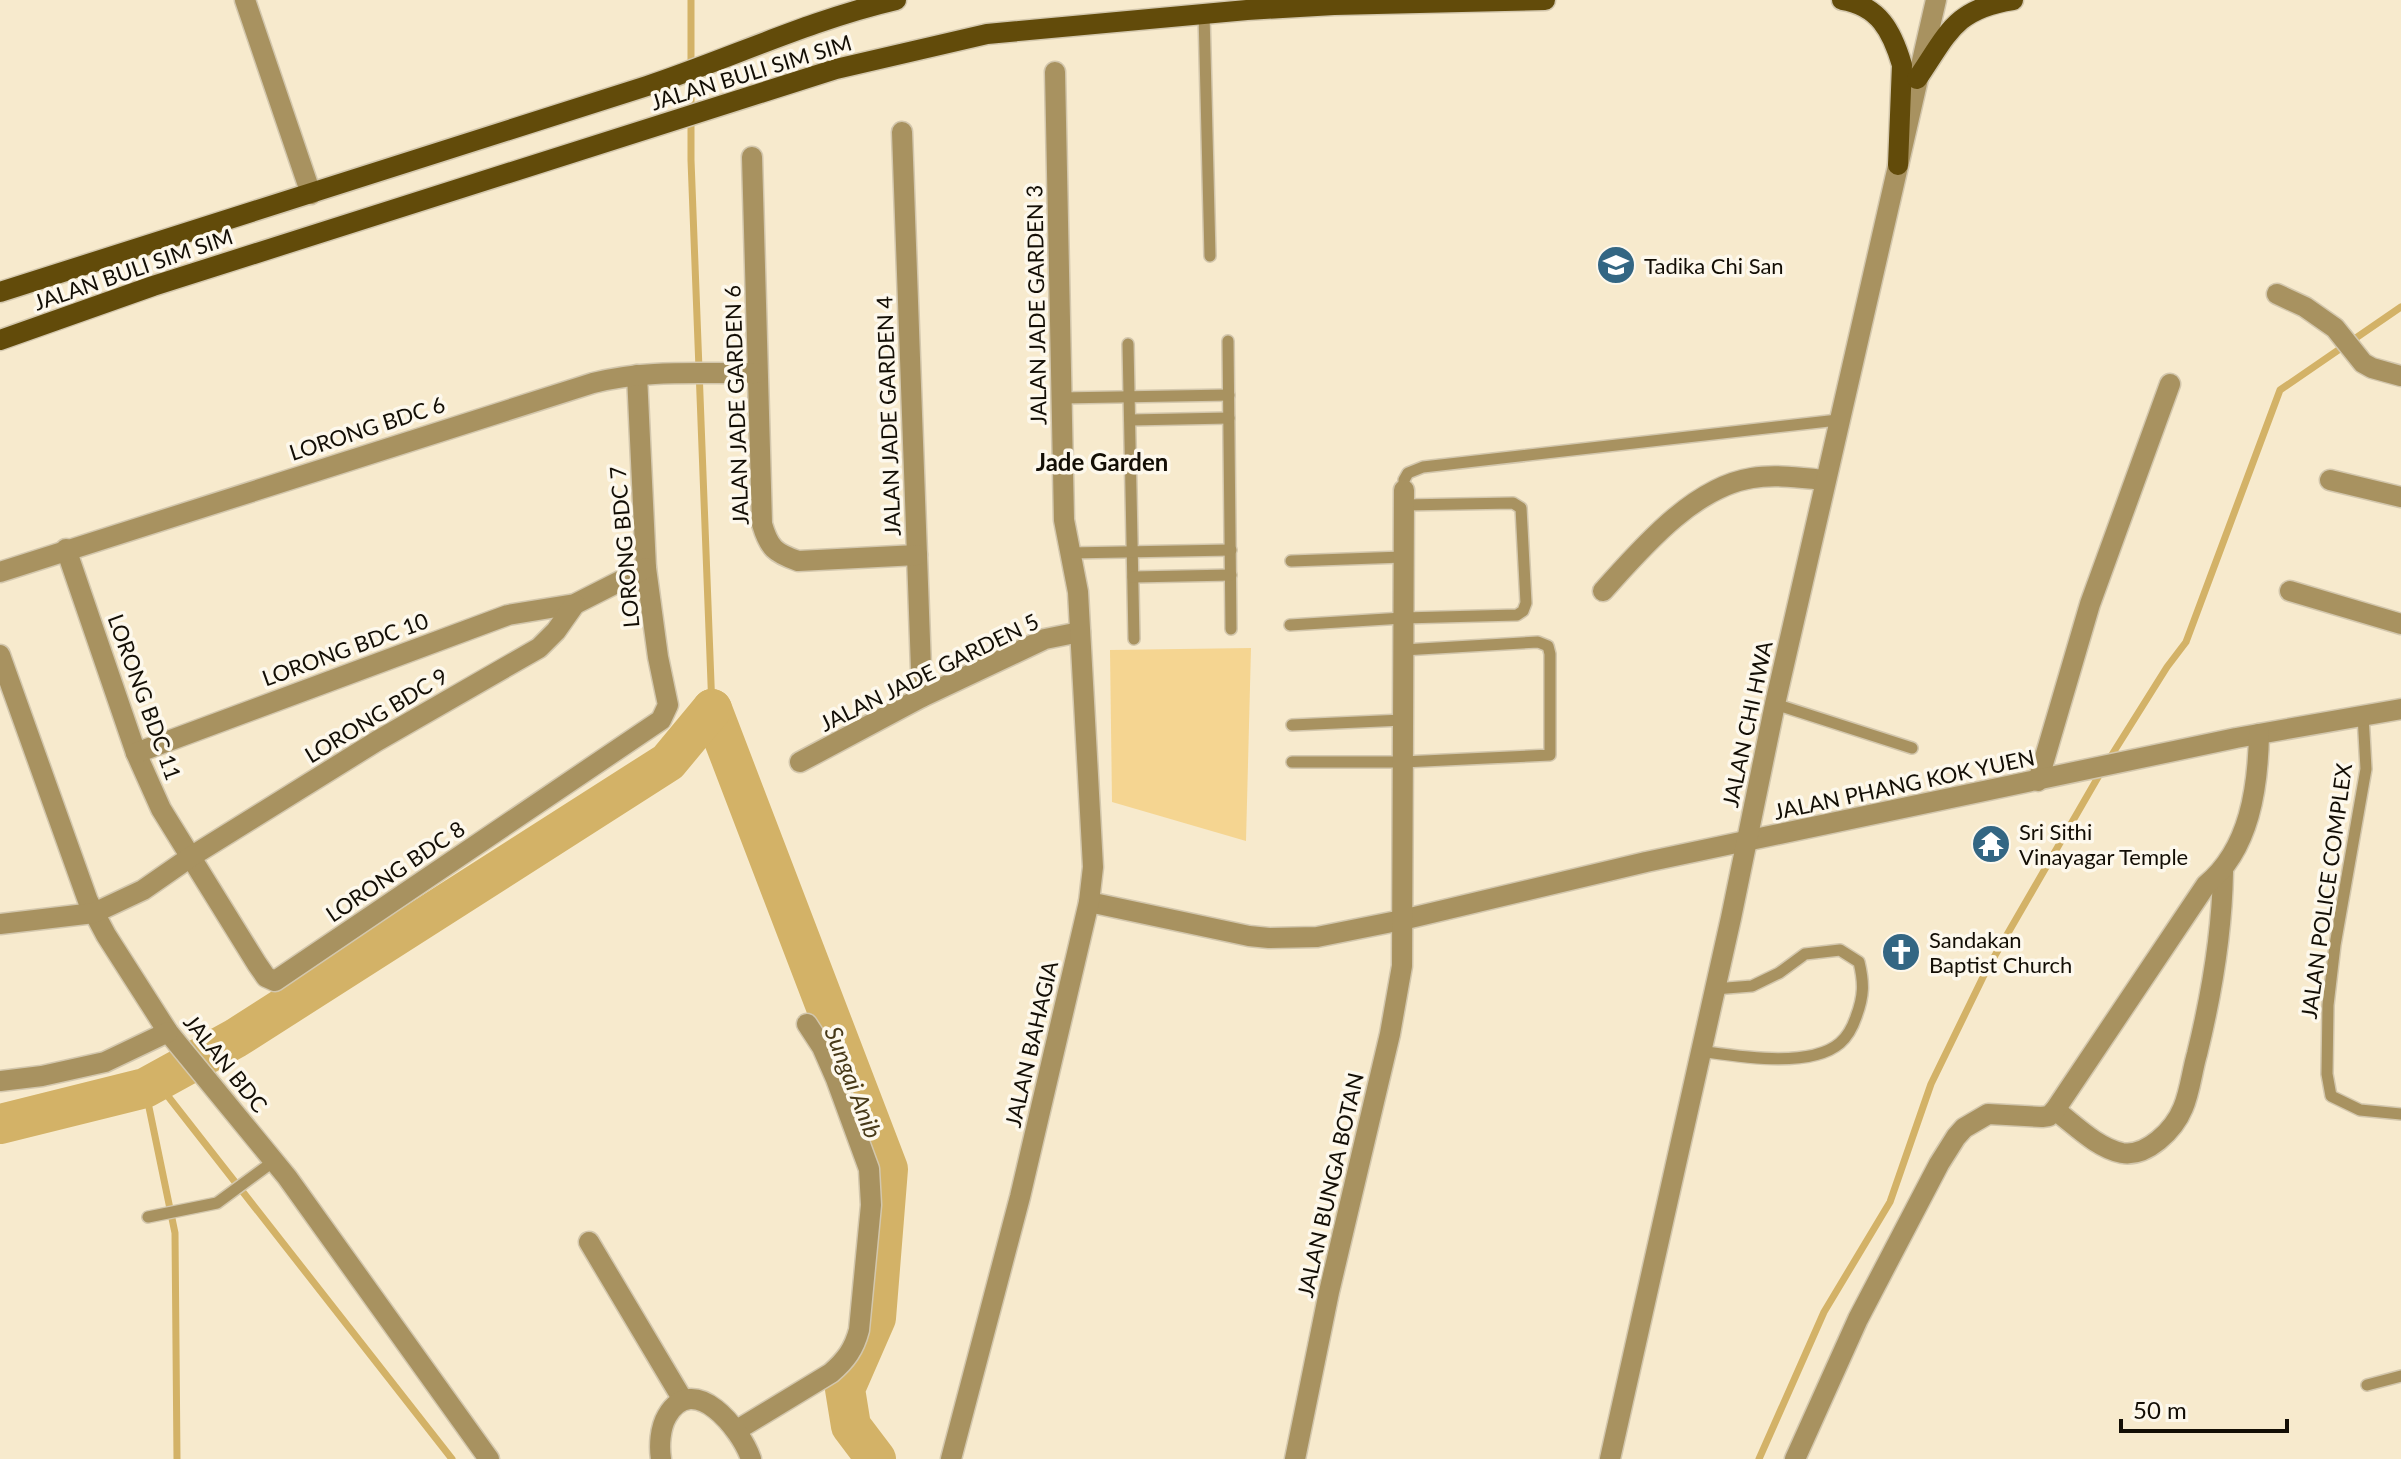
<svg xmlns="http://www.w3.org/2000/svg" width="2401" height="1459" viewBox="0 0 2401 1459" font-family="Lato,sans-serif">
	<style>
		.green { fill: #f5d591 }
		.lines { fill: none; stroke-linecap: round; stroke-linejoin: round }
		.stream { stroke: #d3b267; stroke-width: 7 }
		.river { stroke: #d3b267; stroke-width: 40 }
		.service-casing { stroke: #d3c7ad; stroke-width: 14 }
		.minor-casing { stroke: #d3c7ad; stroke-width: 23 }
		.primary-casing { stroke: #d3c7ad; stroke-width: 23 }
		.service { stroke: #a89260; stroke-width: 11 }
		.minor { stroke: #a89260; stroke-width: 20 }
		.primary { stroke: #624b0a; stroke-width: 20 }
		.labels { text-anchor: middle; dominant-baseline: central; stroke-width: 7; stroke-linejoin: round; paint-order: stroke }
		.street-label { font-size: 22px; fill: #130e05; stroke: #fdf8ec }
		.poi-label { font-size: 22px; fill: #130e05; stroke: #fdf8ec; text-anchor: start }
		.neighbourhood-label { font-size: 24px; font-weight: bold; fill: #130e05; stroke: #fdf8ec }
		.water-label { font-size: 24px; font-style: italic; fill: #473918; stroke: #fdf8ec }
	</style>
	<rect width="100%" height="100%" fill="#f7eacd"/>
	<path class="green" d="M1251 648 1246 841 1112 802 1110 650Z"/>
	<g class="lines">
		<g class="stream">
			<path d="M691 0V160L712 709"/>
			<path d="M2108 761 2167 667 2186 642 2280 390 2401 307"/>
			<path d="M156 1081 452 1459"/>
			<path d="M145 1088 175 1233 177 1459"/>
			<path d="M1759 1459 1824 1312 1890 1202 1931 1084 1986 971 2101 772"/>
		</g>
		<g class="river">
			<path d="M712 709 888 1169 876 1318 845 1389 851 1426 876 1459"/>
			<path d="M0 1124 145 1088 236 1038 668 762 712 709"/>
		</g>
		<g class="service-casing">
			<g id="service">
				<path d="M1204 13 1210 256"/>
				<path d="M1228 341 1231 629"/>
				<path d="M1128 344 1134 639"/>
				<path d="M1061 398 1229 395"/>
				<path d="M1130 420 1229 418"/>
				<path d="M1404 490V480L1408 473 1423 467 1838 420"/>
				<path d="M1069 553 1231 550"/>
				<path d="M1291 561 1403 557"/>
				<path d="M1133 577 1231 575"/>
				<path d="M1290 625 1403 618 1517 615 1523 611 1526 603 1521 508 1513 503 1404 505"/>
				<path d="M1775 704 1912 748"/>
				<path d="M2363 715 2366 769 2335 945 2328 1005 2327 1074 2331 1096 2360 1110 2401 1114"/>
				<path d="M1292 725 1403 720"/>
				<path d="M1292 762H1403L1550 755V654L1548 646 1538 642 1403 650"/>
				<path d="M1700 1051C1736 1056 1810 1069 1840 1043 1848 1036 1853 1026 1856 1017 1864 996 1864 983 1859 962L1840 950 1805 954 1779 973 1752 986 1714 989"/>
				<path d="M148 1217 217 1203 274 1161"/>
				<path d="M2367 1385 2401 1376"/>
			</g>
		</g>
		<g class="minor-casing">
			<g id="minor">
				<path d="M245 0 311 194"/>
				<path d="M902 132 922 697"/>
				<path d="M752 157 762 524C769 548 775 553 798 561L917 555"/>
				<path d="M2277 294 2305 307 2335 328 2363 363 2372 368 2401 376"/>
				<path d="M2330 480 2401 497"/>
				<path d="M66 549 136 753 161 809 257 964 266 977 275 981 661 720 668 705 658 657 646 568 637 375"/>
				<path d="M0 572 593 383C646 369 702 374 757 373"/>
				<path d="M1603 591C1641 549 1693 487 1752 478 1775 474 1802 478 1825 480"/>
				<path d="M2290 591 2401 624"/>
				<path d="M0 655 88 901 106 935 168 1032 287 1177 489 1459"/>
				<path d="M136 753 508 615 575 604 646 568"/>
				<path d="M800 762 922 697 1045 639 1080 632"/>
				<path d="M2038 781 2090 604 2170 384"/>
				<path d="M1089 902 1249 936 1269 938 1317 937 1402 920 1646 862 2236 738 2401 709"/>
				<path d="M0 924 94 913 143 890 192 856 377 741 539 648 556 631 575 604"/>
				<path d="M0 1081 42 1076 105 1062 168 1032"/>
				<path d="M2055 1110C2075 1125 2097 1148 2122 1153 2147 1157 2174 1130 2183 1108 2190 1092 2192 1071 2197 1054 2212 993 2222 935 2223 872"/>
				<path d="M589 1242 683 1400"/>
				<path d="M737 1430 831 1373C846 1360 854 1349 859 1330L871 1205 869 1169 836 1079 822 1047 807 1024"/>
				<path d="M661 1459C659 1446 660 1428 667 1416 694 1370 741 1429 751 1459"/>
				<path d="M951 1459 1020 1197 1089 902 1093 867 1078 592 1064 520 1055 72"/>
				<path d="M1295 1459 1329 1292 1390 1034 1402 966 1404 490"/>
				<path d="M1610 1459 1731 918 1775 704 1936 0"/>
				<path d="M1795 1459 1858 1319 1939 1164 1956 1137 1964 1128 1988 1114 2042 1117 2049 1116 2055 1110 2206 885C2250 849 2258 787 2259 734"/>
			</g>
		</g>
		<g class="primary-casing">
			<g id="primary">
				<path d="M1842 0C1879 6 1892 31 1902 65L1898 165"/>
				<path d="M1917 79C1948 34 1954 9 2013 0"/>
				<path d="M0 292 647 86C731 58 810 20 896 0"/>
				<path d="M0 340 153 286 836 69 987 34 1247 10 1334 5 1545 0"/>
			</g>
		</g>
		<use href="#service" class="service"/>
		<use href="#minor" class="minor"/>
		<use href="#primary" class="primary"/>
	</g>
	<defs>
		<g id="school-disc" transform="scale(2)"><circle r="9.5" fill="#336683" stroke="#fdf8ec"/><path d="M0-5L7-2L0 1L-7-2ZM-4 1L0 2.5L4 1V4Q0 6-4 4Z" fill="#fff"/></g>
		<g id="temple-disc" transform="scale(2)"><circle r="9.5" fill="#336683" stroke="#fdf8ec"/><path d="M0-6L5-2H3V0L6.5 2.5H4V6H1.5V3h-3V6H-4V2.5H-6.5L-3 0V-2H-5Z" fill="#fff"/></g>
		<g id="church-disc" transform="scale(2)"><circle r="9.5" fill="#336683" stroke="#fdf8ec"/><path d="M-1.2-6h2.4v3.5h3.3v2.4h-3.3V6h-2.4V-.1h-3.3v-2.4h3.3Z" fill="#fff"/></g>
	</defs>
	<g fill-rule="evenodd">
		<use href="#school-disc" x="1616" y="265"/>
		<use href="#temple-disc" x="1991" y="844"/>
		<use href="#church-disc" x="1901" y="952"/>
	</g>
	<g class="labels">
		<g class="street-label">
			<text transform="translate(751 72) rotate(-17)">JALAN BULI SIM SIM</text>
			<text transform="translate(133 269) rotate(-19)">JALAN BULI SIM SIM</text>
			<text transform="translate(1036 305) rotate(-91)">JALAN JADE GARDEN 3</text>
			<text transform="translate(736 405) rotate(-92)">JALAN JADE GARDEN 6</text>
			<text transform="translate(888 416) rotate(-92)">JALAN JADE GARDEN 4</text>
			<text transform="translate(367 428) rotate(-18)">LORONG BDC 6</text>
			<text transform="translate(624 547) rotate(-95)">LORONG BDC 7</text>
			<text transform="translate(345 649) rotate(-20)">LORONG BDC 10</text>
			<text transform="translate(929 672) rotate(-26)">JALAN JADE GARDEN 5</text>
			<text transform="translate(145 697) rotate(70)">LORONG BDC 11</text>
			<text transform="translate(376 715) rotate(-31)">LORONG BDC 9</text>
			<text transform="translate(1747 724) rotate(-78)">JALAN CHI HWA</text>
			<text transform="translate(1904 784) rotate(-12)">JALAN PHANG KOK YUEN</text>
			<text transform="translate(395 871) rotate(-34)">LORONG BDC 8</text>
			<text transform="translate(2326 891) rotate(-82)">JALAN POLICE COMPLEX</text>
			<text transform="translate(1031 1044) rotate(-77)">JALAN BAHAGIA</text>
			<text transform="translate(226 1063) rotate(51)">JALAN BDC</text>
			<text transform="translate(1330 1185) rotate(-77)">JALAN BUNGA BOTAN</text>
		</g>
		<g class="poi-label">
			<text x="1644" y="265">Tadika Chi San</text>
			<text x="2019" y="831">Sri Sithi<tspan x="2019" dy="25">Vinayagar Temple</tspan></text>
			<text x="1929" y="939">Sandakan<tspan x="1929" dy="25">Baptist Church</tspan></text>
		</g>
		<g class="neighbourhood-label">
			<text x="1102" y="461">Jade Garden</text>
		</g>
		<g class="water-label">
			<text transform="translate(854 1082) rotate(69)">Sungai Anib</text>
		</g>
	</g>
	<path d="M2121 1419v12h166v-12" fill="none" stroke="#130e05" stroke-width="4"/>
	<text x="2133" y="1419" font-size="24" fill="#130e05" stroke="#fdf8ec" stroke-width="6" paint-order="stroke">50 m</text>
</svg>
